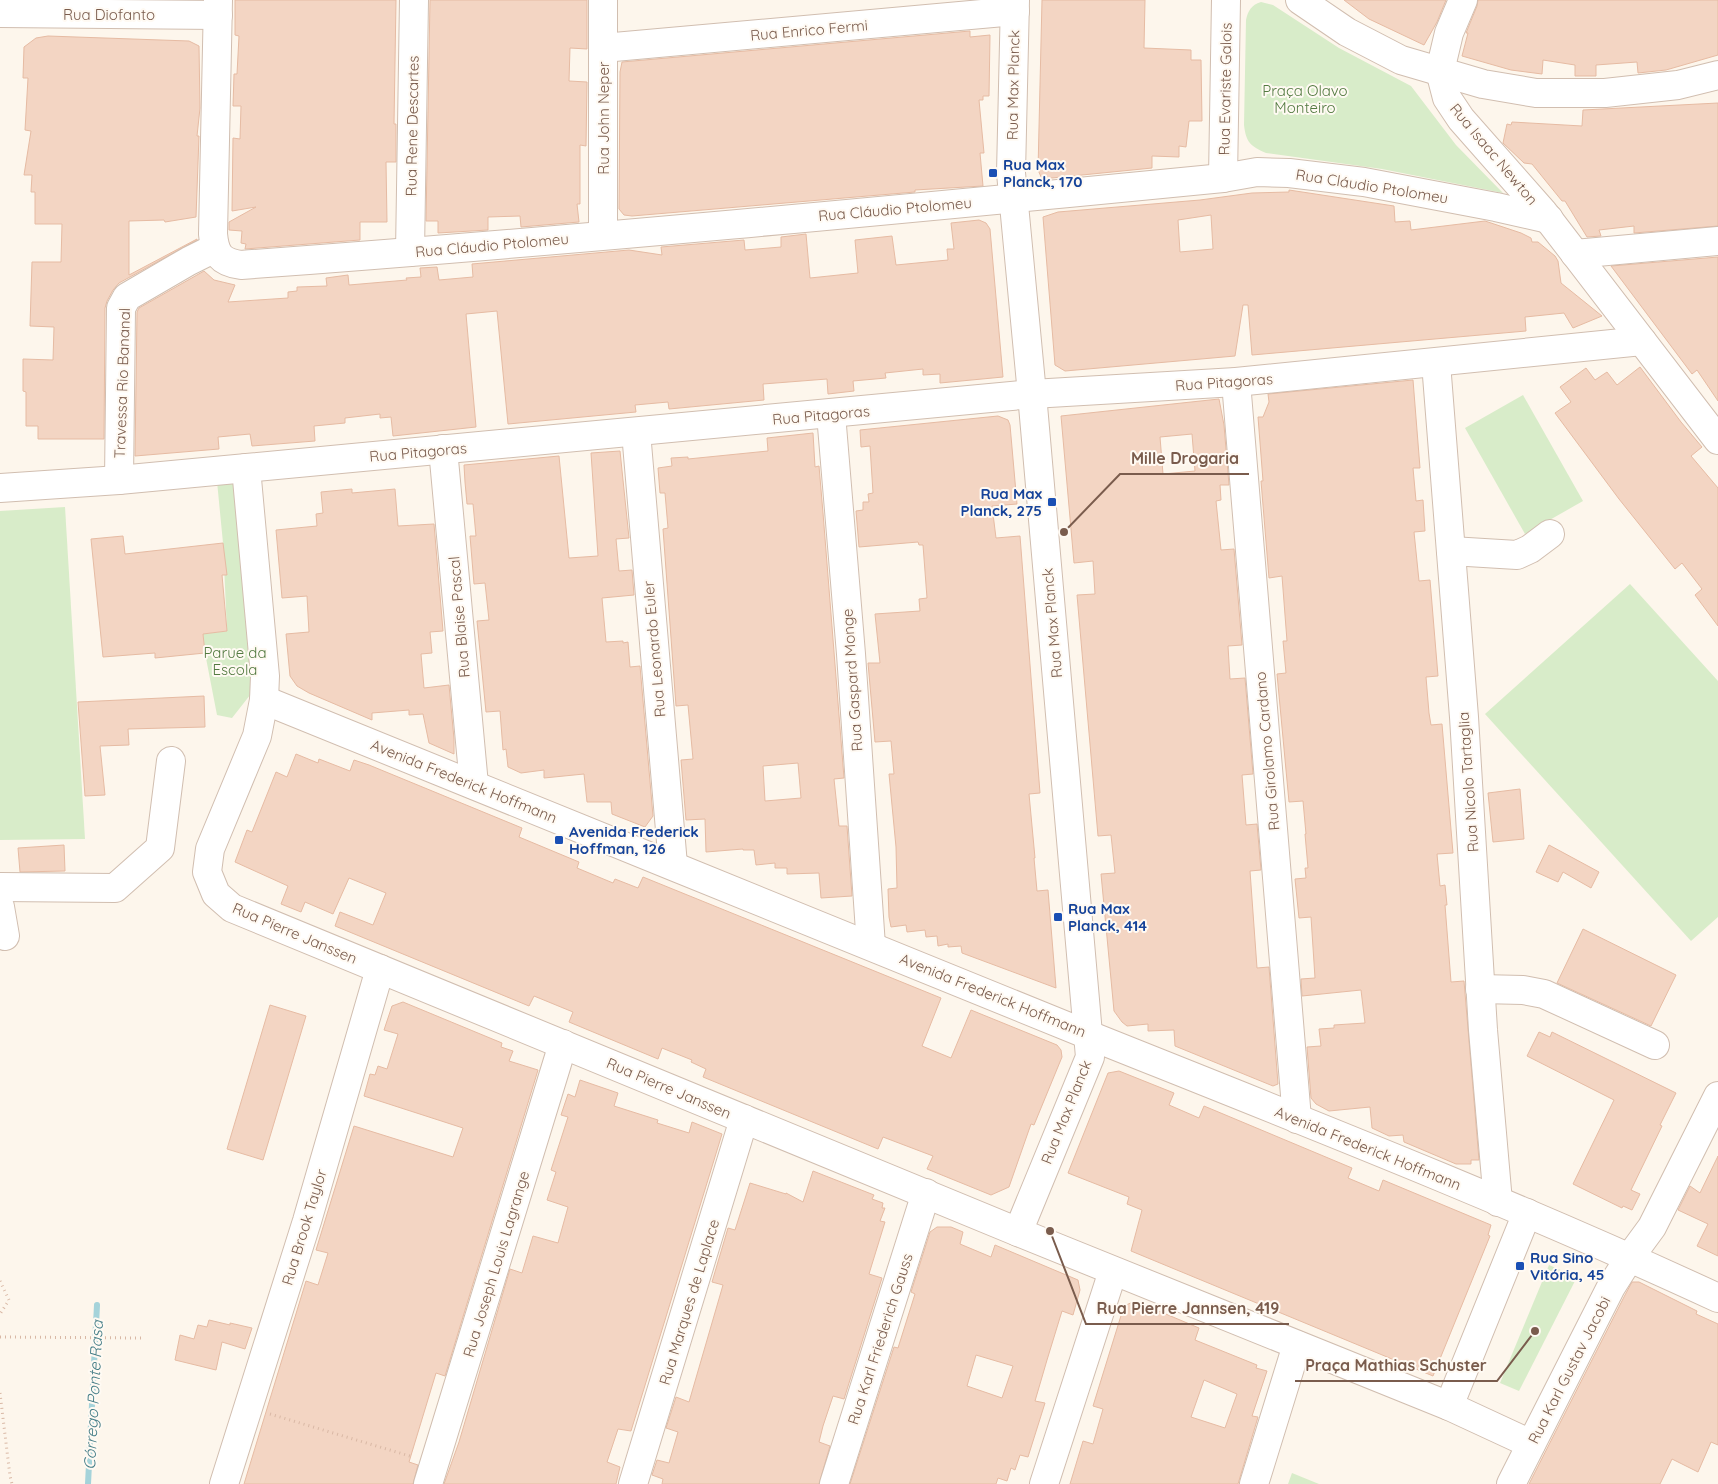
<svg xmlns="http://www.w3.org/2000/svg" width="1718" height="1484" viewBox="0 0 1718 1484" font-family="Quicksand,sans-serif">
	<style>
		.green { fill: #d8ecc9 }
		.lines { fill: none; stroke-linecap: round; stroke-linejoin: round }
		.stream { stroke: #a5d3da; stroke-width: 6 }
		.building { fill: #f3d5c3; stroke: #e6bba3; fill-rule: evenodd }
		.minor-casing { stroke: #d1beb0; stroke-width: 30 }
		.path { stroke: #d9b8a5; stroke-width: 3; stroke-dasharray: 1 4; stroke-linecap: butt }
		.minor { stroke: #fff; stroke-width: 28 }
		.transit-dot { fill: #1a4fb4; stroke: #fffaf3; stroke-width: 2 }
		.labels { text-anchor: middle; dominant-baseline: central; stroke-width: 4; stroke-linejoin: round; paint-order: stroke }
		.street-label { font-size: 15px; fill: #7a5c4d; stroke: #fffaf3 }
		.park-label { font-size: 15px; fill: #537a41; stroke: #fffaf3 }
		.transit-label { font-size: 15px; font-weight: bold; fill: #164399; stroke: #fffaf3; text-anchor: start }
		.water-label { font-size: 16px; font-style: italic; fill: #437c86; stroke: #fffaf3 }
		.leader { fill: none; stroke: #7a5c4d; stroke-width: 2 }
		.callout-dot { fill: #7a5c4d; stroke: #fffaf3; stroke-width: 2 }
		.callout-label { font-size: 16px; text-anchor: middle; font-weight: bold; fill: #7a5c4d; stroke: #fffaf3; stroke-width: 4; stroke-linejoin: round; paint-order: stroke }
	</style>
	<rect width="100%" height="100%" fill="#fdf6ec"/>
	<g class="green">
		<path d="M1261 2 1273 5 1339 48 1411 86 1456 145 1503 193 1382 169 1266 153C1250 146 1246 142 1244 125L1246 20C1248 11 1251 5 1261 2Z"/>
		<path d="M1523 395 1583 501 1525 534 1465 428Z"/>
		<path d="M246 468 265 676 232 718 217 715 205 653 203 634 227 631 223 543 216 471Z"/>
		<path d="M65 507 85 839 0 840V511Z"/>
		<path d="M1630 584 1718 681V917L1691 941 1485 714Z"/>
		<path d="M1549 1265 1577 1277 1519 1391 1500 1383Z"/>
		<path d="M1292 1473 1319 1484H1288Z"/>
	</g>
	<g class="lines">
		<path class="stream" d="M88 1484 97 1305"/>
	</g>
	<g class="building">
		<path d="M235 0H396L394 124H396V162H386L387 222H360V240L245 249 246 244 241 243 242 231 229 230V222L256 207 232 211 233 138 240 139 241 106H233L234 74H237L239 36 235 35Z"/>
		<path d="M430 0H587V49L570 48 569 81 587 82 586 146 580 145V204H577L579 222 521 227 520 216 488 217V230L438 233V221H426Z"/>
		<path d="M1042 0H1145L1144 48 1191 50V60H1201L1202 121H1189L1186 147 1179 146V157L1152 156V168L1042 179 1038 170Z"/>
		<path d="M1344 0H1446L1437 22 1424 45 1369 19Z"/>
		<path d="M1478 0H1718V55L1666 70 1638 73 1637 62 1596 65V76H1575V65L1543 60 1542 74 1511 70 1462 56 1468 33H1466L1477 6Z"/>
		<path d="M970 31V37L990 35 989 96H983V100H979L984 153H980L983 186 915 190V192L632 216 624 215 619 209 620 72 622 62Z"/>
		<path d="M48 36 189 41 199 46 200 108 197 136H199L196 217 165 222 164 220 129 221V275L197 239V240L119 283 113 290 107 301 105 308 104 439H38V426H26V392L23 391V359L53 360 54 327 30 326 32 262H61L62 224H35V192H31L32 175H24L31 131 25 130 28 78H23L24 47 36 38Z"/>
		<path d="M1718 103V226L1634 233V226L1599 230 1601 236 1587 237 1565 201H1562L1532 164 1524 163 1503 143 1507 124 1511 125 1512 122 1582 126 1583 110Z"/>
		<path d="M1289 190 1394 206 1395 222 1410 221 1411 230 1485 221 1521 233 1531 238 1532 242H1538L1555 256 1558 261 1561 283 1602 316 1573 328 1564 313 1525 317 1526 331 1252 355 1248 305H1243L1235 356 1065 371 1055 365 1043 217 1058 212 1200 200 1252 193 1289 192ZM1211 215 1213 249 1180 252 1178 220Z"/>
		<path d="M979 220 986 223 990 229 1003 377 940 383V374L923 375V369L885 373 886 378 853 381 854 391 828 394 827 379 763 384 764 400 669 409 668 402 635 405 636 412 508 424 497 311 466 314 476 427 393 436 391 417 380 418V414L345 418V423L314 426 315 441 252 446 250 434 218 437 219 449 135 456 137 312 139 308 204 271 214 280 235 285 228 302 288 298V292L297 291V287L327 286 326 278 348 275 349 285 407 280 406 278 421 277 420 268 437 267 439 280 473 277 472 264 629 250 662 255 661 247 744 240 745 250 781 247V237L806 234 810 278 858 273 855 240 892 236 896 265 948 260 947 249H954L951 223Z"/>
		<path d="M1718 257V401L1697 370 1692 374 1611 266Z"/>
		<path d="M1640 367 1681 422 1702 447 1691 456 1718 488V626L1695 595 1702 589 1682 563 1675 569 1619 499 1555 413 1571 402 1560 387 1586 368 1595 380 1607 372 1617 385Z"/>
		<path d="M1413 380 1420 468H1413L1416 501 1423 500 1425 531 1414 532 1419 581 1430 580 1438 676 1426 677 1429 713 1431 725 1442 724 1453 853 1437 854 1440 886 1445 885 1447 905H1445L1451 982 1464 981 1479 1160H1471V1164H1456L1404 1142 1403 1135 1389 1136 1372 1128 1370 1107 1329 1111 1316 1104 1311 1098 1307 1047 1321 1046 1319 1029 1334 1028V1025L1365 1023 1361 990 1302 996 1301 979 1315 978 1311 917 1299 918 1295 879 1306 878 1305 868H1308L1305 834H1306L1303 801 1289 802 1277 674 1286 673 1283 641H1287L1282 576 1269 578 1261 481H1263L1258 417H1263L1269 402 1268 394Z"/>
		<path d="M1219 399 1224 425 1229 485H1220L1221 500 1216 501 1221 550 1234 549 1242 645 1228 646 1230 679 1245 678 1253 774 1242 775 1246 825 1257 824 1261 870 1250 871 1257 968 1269 967 1278 1084 1273 1086 1175 1046 1174 1030 1148 1031V1024L1127 1026 1122 1022 1114 1011 1101 874 1115 873 1111 835 1098 836 1077 595 1095 594 1093 561 1074 563 1061 416ZM1192 434 1195 471 1163 474 1160 437Z"/>
		<path d="M998 416 1008 420 1010 425 1017 504 992 506 996 538 1020 536 1040 793 1029 794 1035 858H1034L1037 891 1048 890 1056 988 962 953 961 946 948 947V944L938 946 937 936 926 937 925 930 907 932 906 925 891 927 889 917 888 889 897 888 896 847 889 774H894L891 741 875 742 868 663H880L875 614 920 611 919 599 927 598 923 545H919L918 542 859 547 856 511 863 510V502H869L868 494 873 493 870 446 861 447 860 430Z"/>
		<path d="M813 433 815 467 819 466 823 513 844 778 834 779 839 826H847L852 896 821 898 819 873 787 874V868H775V863L756 865 754 850H743V849L706 852 705 819 686 820 681 760 693 759 688 705 676 706 663 529 668 528 665 493H660L658 468 672 466 671 458 688 457V459L768 451 767 438ZM798 763 801 798 765 801 763 766Z"/>
		<path d="M620 451 629 538 616 539 619 571 632 570 634 595 602 598 606 642 623 641V643L628 642 630 667 640 666 653 816 645 827 612 814 611 802H587L584 774 544 778V770L521 773 508 767 506 749 503 750 500 711 486 712 477 621 489 620 485 583 474 584 470 536H476L473 504H467L465 482 464 465 559 456 569 558 598 556 591 453Z"/>
		<path d="M352 489V493L395 489 398 526 434 524 443 631 430 632 432 653 421 654 424 688 449 685 454 739V754L429 743 423 714 409 715V710L372 713V720L309 693 297 686 290 676 286 634 309 632 307 596 282 598 276 530 317 526 316 514 323 513 321 492Z"/>
		<path d="M123 536 125 554 223 543 227 575H222L227 631 203 634 205 653 155 658V653L103 657 91 539Z"/>
		<path d="M204 696 205 727 128 729 129 745 100 746 105 795 85 796 78 702Z"/>
		<path d="M296 754 318 763 319 759 350 771 354 760 369 765 522 828 519 837 579 862 577 868 613 883 615 879 638 888 643 877 941 998 922 1046 951 1058 971 1010 1057 1045 1061 1050 1062 1057 1034 1125 1031 1124 1009 1187 991 1195 927 1169 933 1156 883 1137 878 1149 703 1077 706 1069 691 1062 692 1060 662 1048 658 1059 569 1022 573 1012 534 996 529 1006 335 926 340 912 373 925 386 893 349 878 333 914 305 902 301 912 281 904 288 886 235 862 247 830 252 832 276 772 287 777Z"/>
		<path d="M1520 789 1524 839 1493 842 1488 793Z"/>
		<path d="M64 845 65 871 20 872 18 848Z"/>
		<path d="M1549 845 1599 872 1591 888 1563 872 1558 882 1536 872Z"/>
		<path d="M1583 929 1676 975 1651 1026 1557 983Z"/>
		<path d="M403 1002 502 1043 501 1047 513 1051 509 1061 538 1070 445 1376 436 1373 409 1462 418 1465 413 1484H244L306 1281 318 1285 328 1253 316 1250 354 1126 453 1157 463 1128 364 1096 370 1074 375 1075 378 1066 387 1069 398 1034 384 1030 392 1006Z"/>
		<path d="M270 1005 306 1016 263 1160 227 1149Z"/>
		<path d="M1539 1032 1550 1037 1552 1032 1676 1093 1660 1125 1662 1126 1631 1190 1640 1194 1632 1210 1623 1206 1622 1208 1573 1184 1614 1100 1527 1056Z"/>
		<path d="M1119 1071 1174 1093 1169 1105 1199 1118 1204 1106 1352 1168 1348 1178 1379 1191 1383 1180 1491 1225 1488 1235 1490 1236 1433 1376 1131 1251 1142 1210 1127 1204 1129 1197 1068 1173 1108 1073Z"/>
		<path d="M580 1080 618 1093 614 1106 658 1120 657 1123 689 1133 692 1122 722 1134 631 1431 618 1429 607 1462 620 1467 616 1484H444L459 1442 510 1269 522 1273 533 1236 558 1243 568 1207 547 1200 556 1172 551 1170 568 1117 561 1115 568 1094 575 1097Z"/>
		<path d="M1718 1156V1256L1697 1246 1708 1224 1678 1210 1690 1186 1700 1193Z"/>
		<path d="M813 1171 874 1195 872 1199 883 1203 882 1208H885L880 1221 885 1222 869 1274 882 1278 844 1399 833 1396 823 1426 819 1442 830 1446 819 1484H662L663 1479 652 1475 657 1460 669 1463 678 1432 666 1428 676 1397 689 1402 723 1285 712 1282 728 1228 735 1230 750 1183 786 1194V1193L803 1202Z"/>
		<path d="M937 1227H951L963 1232 960 1244 991 1257 995 1245 1078 1280 1080 1290 1073 1315 1062 1311 1047 1360 1035 1401 1045 1403 1028 1457 1020 1455 1015 1470 1011 1468 1007 1481 998 1478 996 1484H850L894 1347 898 1348 915 1294 911 1292 930 1232ZM976 1355 1013 1366 1002 1398 967 1386Z"/>
		<path d="M1632 1282H1639L1697 1311 1696 1314 1718 1324V1445L1711 1442 1698 1472 1672 1459 1660 1484H1529L1625 1295Z"/>
		<path d="M1135 1301 1199 1328 1195 1340 1257 1365 1256 1368 1267 1371 1252 1416 1258 1417 1238 1484H1070L1083 1441 1093 1444 1103 1409 1093 1406 1124 1306ZM1204 1380 1237 1394 1225 1428 1191 1417Z"/>
		<path d="M209 1320 230 1325V1323L252 1328 245 1349 222 1342 216 1370 175 1360 180 1335 194 1339 198 1325 207 1327Z"/>
	</g>
	<g class="lines">
		<g class="minor-casing">
			<g id="minor">
				<path d="M218 0 213 234C215 254 220 262 241 265 569 241 896 210 1223 178L1257 172 1289 173 1364 182 1496 207 1549 219"/>
				<path d="M1015 0 1011 173 1032 394 1090 1057 1018 1232"/>
				<path d="M1300 0 1347 32 1401 60 1483 84 1536 93H1605L1678 85 1718 75"/>
				<path d="M1463 0 1449 33 1440 71 1447 98 1461 119 1543 212 1718 440"/>
				<path d="M0 13 218 15"/>
				<path d="M603 48 1015 11"/>
				<path d="M1223 178 1226 0"/>
				<path d="M603 235V0"/>
				<path d="M410 252 414 0"/>
				<path d="M1575 254 1718 241"/>
				<path d="M1436 363 1464 717 1483 1030 1498 1202"/>
				<path d="M1236 382 1297 1119"/>
				<path d="M831 414 851 654 871 946"/>
				<path d="M636 432 673 865"/>
				<path d="M443 449 474 785"/>
				<path d="M246 468 265 676 264 700 257 736 210 849 207 872 216 894 232 908 1018 1232 1449 1406 1531 1444"/>
				<path d="M119 480 121 308 127 297 189 261 215 248"/>
				<path d="M0 488 119 480 1032 394 1236 382 1642 341"/>
				<path d="M1451 551 1517 555 1530 549 1550 534"/>
				<path d="M264 700C540 812 815 924 1091 1036 1301 1120 1513 1203 1718 1298"/>
				<path d="M0 887 115 888 160 848 171 761"/>
				<path d="M0 907 5 936"/>
				<path d="M1480 989 1523 990 1544 994 1655 1045"/>
				<path d="M1449 1406 1527 1213"/>
				<path d="M224 1484 307 1221 380 969"/>
				<path d="M428 1484 563 1044"/>
				<path d="M633 1484 744 1119"/>
				<path d="M834 1484 926 1193"/>
				<path d="M1044 1484 1113 1271"/>
				<path d="M1254 1484 1297 1345"/>
				<path d="M1511 1484 1611 1287 1630 1257 1652 1227 1718 1096"/>
			</g>
		</g>
		<g class="path">
			<path d="M0 1281 9 1300 0 1314"/>
			<path d="M0 1337 142 1338"/>
			<path d="M0 1393 10 1476 12 1484"/>
			<path d="M270 1414 413 1457"/>
		</g>
		<use href="#minor" class="minor"/>
	</g>
	<g class="transit-dot">
		<rect x="988" y="168" width="10" height="10" rx="2.5"/>
		<rect x="1047" y="497" width="10" height="10" rx="2.5"/>
		<rect x="554" y="835" width="10" height="10" rx="2.5"/>
		<rect x="1053" y="912" width="10" height="10" rx="2.5"/>
		<rect x="1515" y="1261" width="10" height="10" rx="2.5"/>
	</g>
	<g class="labels">
		<g class="street-label">
			<text x="109" y="14">Rua Diofanto</text>
			<text transform="translate(809 30) rotate(-5)">Rua Enrico Fermi</text>
			<text transform="translate(1013 85) rotate(-89)">Rua Max Planck</text>
			<text transform="translate(1225 89) rotate(-89)">Rua Evariste Galois</text>
			<text transform="translate(603 118) rotate(-90)">Rua John Neper</text>
			<text transform="translate(412 126) rotate(-89)">Rua Rene Descartes</text>
			<text transform="translate(1494 154) rotate(50)">Rua Isaac Newton</text>
			<text transform="translate(1372 186) rotate(9)">Rua Cláudio Ptolomeu</text>
			<text transform="translate(895 209) rotate(-5)">Rua Cláudio Ptolomeu</text>
			<text transform="translate(492 245) rotate(-5)">Rua Cláudio Ptolomeu</text>
			<text transform="translate(1224 382) rotate(-4)">Rua Pitagoras</text>
			<text transform="translate(122 383) rotate(-88)">Travessa Rio Bananal</text>
			<text transform="translate(821 415) rotate(-5)">Rua Pitagoras</text>
			<text transform="translate(418 452) rotate(-5)">Rua Pitagoras</text>
			<text transform="translate(459 617) rotate(-95)">Rua Blaise Pascal</text>
			<text transform="translate(1052 623) rotate(-95)">Rua Max Planck</text>
			<text transform="translate(654 649) rotate(-95)">Rua Leonardo Euler</text>
			<text transform="translate(852 680) rotate(-94)">Rua Gaspard Monge</text>
			<text transform="translate(1267 751) rotate(-95)">Rua Girolamo Cardano</text>
			<text transform="translate(464 781) rotate(22)">Avenida Frederick Hoffmann</text>
			<text transform="translate(1468 782) rotate(-94)">Rua Nicolo Tartaglia</text>
			<text transform="translate(295 933) rotate(23)">Rua Pierre Janssen</text>
			<text transform="translate(993 995) rotate(22)">Avenida Frederick Hoffmann</text>
			<text transform="translate(669 1088) rotate(23)">Rua Pierre Janssen</text>
			<text transform="translate(1066 1112) rotate(-68)">Rua Max Planck</text>
			<text transform="translate(1368 1148) rotate(22)">Avenida Frederick Hoffmann</text>
			<text transform="translate(304 1227) rotate(-73)">Rua Brook Taylor</text>
			<text transform="translate(496 1264) rotate(-73)">Rua Joseph Louis Lagrange</text>
			<text transform="translate(689 1302) rotate(-73)">Rua Marques de Laplace</text>
			<text transform="translate(880 1339) rotate(-72)">Rua Karl Friederich Gauss</text>
			<text transform="translate(1569 1370) rotate(-63)">Rua Karl Gustav Jacobi</text>
		</g>
		<g class="park-label">
			<text x="1305" y="90">Praça Olavo<tspan x="1305" dy="17">Monteiro</tspan></text>
			<text x="235" y="652">Parue da<tspan x="235" dy="17">Escola</tspan></text>
		</g>
		<g class="transit-label">
			<text x="1003" y="164">Rua Max<tspan x="1003" dy="17">Planck, 170</tspan></text>
			<text x="1042" y="493" text-anchor="end">Rua Max<tspan x="1042" dy="17">Planck, 275</tspan></text>
			<text x="569" y="831">Avenida Frederick<tspan x="569" dy="17">Hoffman, 126</tspan></text>
			<text x="1068" y="908">Rua Max<tspan x="1068" dy="17">Planck, 414</tspan></text>
			<text x="1530" y="1257">Rua Sino<tspan x="1530" dy="17">Vitória, 45</tspan></text>
		</g>
		<g class="water-label">
			<text transform="translate(93 1395) rotate(-87)">Córrego Ponte Rasa</text>
		</g>
	</g>
	<path class="leader" d="M1064 532L1120 474H1249M1050 1231L1086 1324H1289M1535 1331L1497 1381H1295"/>
	<g class="callout-dot">
		<circle cx="1064" cy="532" r="5"/>
		<circle cx="1050" cy="1231" r="5"/>
		<circle cx="1535" cy="1331" r="5"/>
	</g>
	<g class="callout-label">
		<text x="1185" y="464">Mille Drogaria</text>
		<text x="1188" y="1314">Rua Pierre Jannsen, 419</text>
		<text x="1396" y="1371">Praça Mathias Schuster</text>
	</g>
</svg>
